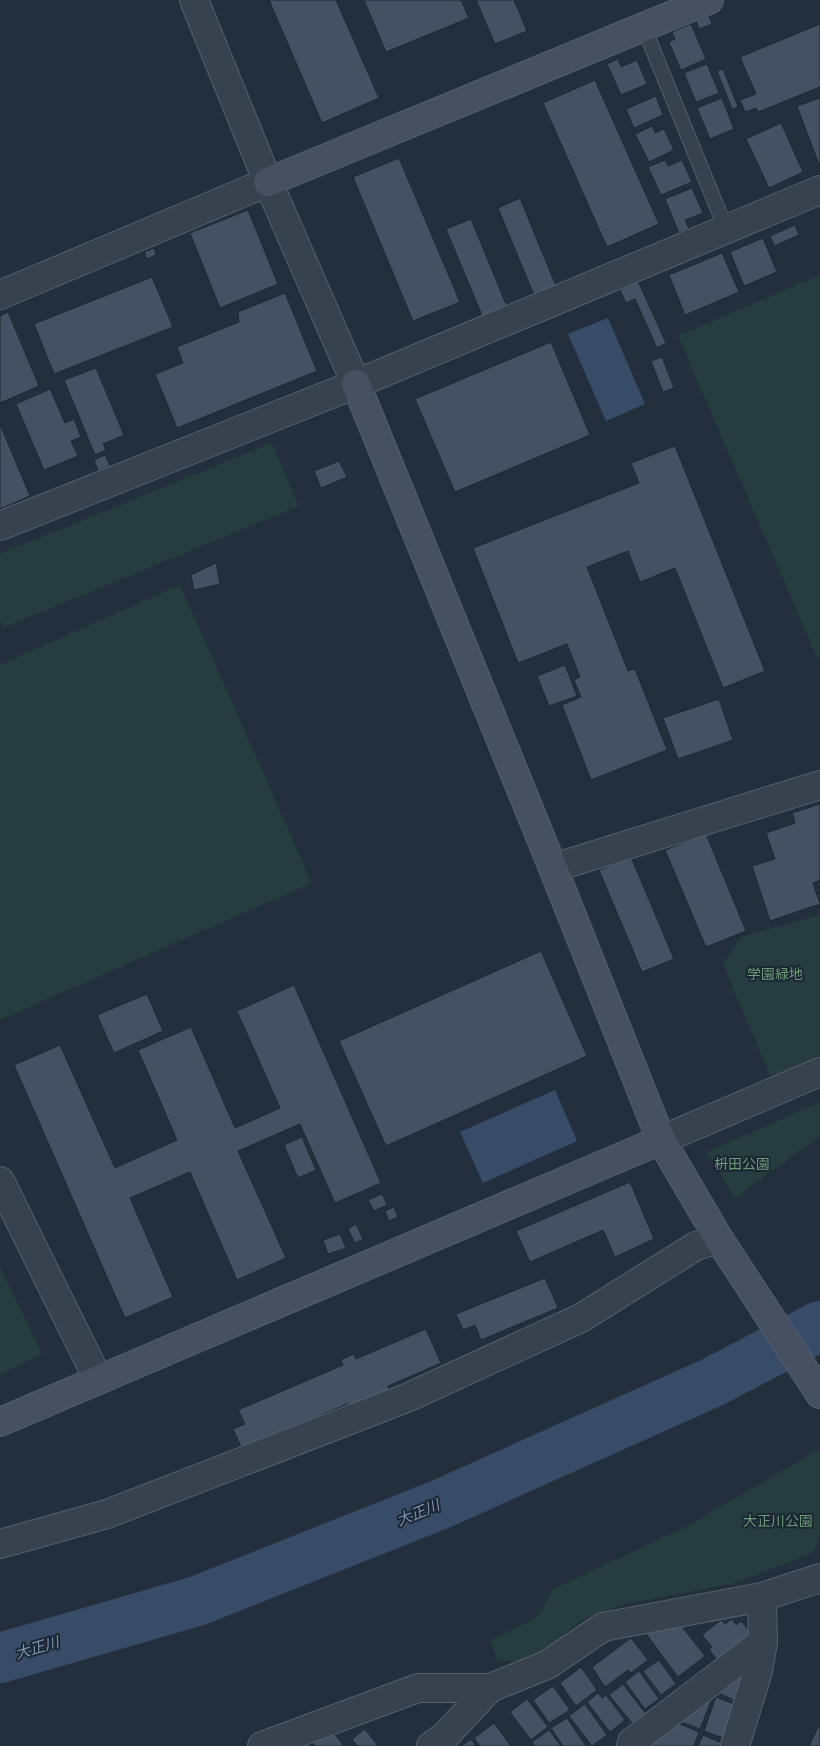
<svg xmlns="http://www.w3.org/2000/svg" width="820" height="1746" viewBox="0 0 820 1746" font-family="'Nunito Sans','Noto Sans JP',sans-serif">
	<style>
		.green { fill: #263c3f }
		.water { fill: #394c67 }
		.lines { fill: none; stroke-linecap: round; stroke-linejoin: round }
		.river { stroke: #394c67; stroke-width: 50 }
		.building { fill: #455162; stroke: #1f2835 }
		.lane-casing { stroke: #565f6c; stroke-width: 16 }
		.street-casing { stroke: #565f6c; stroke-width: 30 }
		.secondary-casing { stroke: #565f6c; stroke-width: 30 }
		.lane { stroke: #38414e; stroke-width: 14 }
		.street { stroke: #38414e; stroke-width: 28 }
		.secondary { stroke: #465061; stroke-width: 28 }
		.labels { text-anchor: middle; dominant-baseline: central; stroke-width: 4; stroke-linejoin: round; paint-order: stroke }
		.park-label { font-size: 14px; fill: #6b9a76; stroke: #1d2633 }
		.water-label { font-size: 15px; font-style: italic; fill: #7c92b1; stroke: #1d2633 }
	</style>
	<rect width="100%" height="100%" fill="#242f3e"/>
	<g class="green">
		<path d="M820 275V657L817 658 678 336Z"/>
		<path d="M272 443 299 506 3 628 0 621V554Z"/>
		<path d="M180 585 312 883 0 1020V665Z"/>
		<path d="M820 915V1056L771 1077 723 965 741 937Z"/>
		<path d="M820 1102V1136L735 1198 707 1152Z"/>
		<path d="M0 1266 42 1354 0 1375Z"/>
		<path d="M818 1450 820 1453V1537L813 1553 735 1583 625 1604 587 1617 534 1657 519 1661H497L490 1640 530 1621 540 1614 552 1590 689 1525Z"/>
	</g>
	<g class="water">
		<path d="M608 318 645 404 606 421 568 334Z"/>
		<path d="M555 1090 577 1141 483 1183 460 1132Z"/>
	</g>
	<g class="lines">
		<path class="river" d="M0 1658 197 1601 441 1504 713 1382 820 1326"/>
	</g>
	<g class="building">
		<path d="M269 0H336L379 98 322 123Z"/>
		<path d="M364 0H461L469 18 386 52Z"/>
		<path d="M476 0H514L527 31 495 44Z"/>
		<path d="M709 16 712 24 699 29 696 21Z"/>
		<path d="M691 24 706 59 681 70 669 42 675 39 672 32Z"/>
		<path d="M820 24V87L758 112 756 108 745 112 740 100 756 94 740 57Z"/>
		<path d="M618 59 621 67 637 60 647 84 621 95 607 64Z"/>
		<path d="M707 64 719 93 696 102 684 73Z"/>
		<path d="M723 69 738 107 732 109 717 71Z"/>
		<path d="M595 80 659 224 607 247 543 103Z"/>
		<path d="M656 96 663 115 634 128 626 109Z"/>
		<path d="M722 98 734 129 710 139 697 108Z"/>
		<path d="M820 98V167L797 106Z"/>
		<path d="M781 123 803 172 769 188 746 139Z"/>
		<path d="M652 126 655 133 664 129 674 150 649 162 635 134Z"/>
		<path d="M399 158 460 302 413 321 353 177Z"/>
		<path d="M665 160 668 166 682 160 692 182 661 195 648 167Z"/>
		<path d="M692 188 703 213 685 220 689 229 679 233 665 199Z"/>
		<path d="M520 198 556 286 534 295 498 208Z"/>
		<path d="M248 210 278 284 220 308 190 233Z"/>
		<path d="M471 219 508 309 484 320 446 229Z"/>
		<path d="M795 225 799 235 774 246 770 236Z"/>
		<path d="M763 238 777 272 744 286 730 252Z"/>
		<path d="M154 248 156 255 147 259 144 252Z"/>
		<path d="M722 253 739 292 685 315 669 275Z"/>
		<path d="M152 277 173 327 54 374 34 324Z"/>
		<path d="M638 281 666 343 657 348 635 299 626 303 620 290Z"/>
		<path d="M285 293 317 371 177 428 155 374 183 363 177 347 239 322 238 312Z"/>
		<path d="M8 312 39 386 0 403V316Z"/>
		<path d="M551 342 590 435 455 492 415 399Z"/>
		<path d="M662 357 674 388 663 392 651 361Z"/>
		<path d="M96 368 124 435 103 444 106 450 95 455 64 380Z"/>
		<path d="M50 389 65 423 74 419 81 437 71 441 78 456 44 470 16 404Z"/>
		<path d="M0 424 30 496 0 509Z"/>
		<path d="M675 446 765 671 723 688 675 568 640 582 628 551 587 567 628 671 635 669 667 750 591 780 562 705 581 697 574 680 580 677 567 644 518 663 473 548 639 483 631 463Z"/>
		<path d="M105 455 110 466 98 471 94 460Z"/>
		<path d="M339 461 347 477 321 488 314 471Z"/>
		<path d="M216 563 220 584 194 590 191 575Z"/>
		<path d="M565 665 577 696 549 706 537 676Z"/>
		<path d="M719 699 733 740 678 759 663 718Z"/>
		<path d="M820 804V880L813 883 820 904 770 921 752 866 775 859 766 833 795 823 792 813Z"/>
		<path d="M706 834 746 931 706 947 665 850Z"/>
		<path d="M631 857 674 959 642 972 599 870Z"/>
		<path d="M541 951 587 1056 386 1146 339 1041Z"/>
		<path d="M294 985 381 1183 335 1203 300 1124 238 1151 286 1258 237 1280 190 1172 130 1198 173 1297 125 1318 14 1065 60 1045 115 1168 177 1140 138 1050 191 1027 235 1128 280 1108 237 1011Z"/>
		<path d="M147 994 163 1031 114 1053 97 1015Z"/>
		<path d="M302 1137 316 1170 298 1178 284 1145Z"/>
		<path d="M630 1182 654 1239 615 1257 603 1230 530 1262 516 1231Z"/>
		<path d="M382 1194 387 1205 374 1211 368 1200Z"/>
		<path d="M394 1207 398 1217 389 1221 385 1211Z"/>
		<path d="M356 1224 363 1239 355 1243 348 1229Z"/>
		<path d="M340 1234 346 1248 328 1254 323 1240Z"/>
		<path d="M545 1278 558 1308 481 1340 475 1325 463 1330 456 1314Z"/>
		<path d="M426 1329 441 1363 388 1386 390 1392 349 1409 347 1404 242 1449 233 1429 245 1424 238 1410 343 1365 341 1360 354 1354 356 1359Z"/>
		<path d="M732 1619 736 1625 741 1621 753 1635 719 1663 709 1649 712 1647 702 1635 721 1620 725 1624Z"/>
		<path d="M680 1624 705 1656 678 1677 644 1631Z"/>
		<path d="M631 1638 648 1660 631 1673 628 1670 605 1687 592 1667Z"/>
		<path d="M659 1660 676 1684 661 1695 643 1671Z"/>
		<path d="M750 1666 737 1701 720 1694 724 1682Z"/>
		<path d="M581 1667 597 1690 576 1706 560 1683Z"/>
		<path d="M639 1671 659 1699 645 1709 625 1682Z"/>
		<path d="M623 1684 646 1714 633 1724 609 1695Z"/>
		<path d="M553 1686 570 1710 549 1723 533 1700Z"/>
		<path d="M598 1693 602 1698 606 1695 625 1720 610 1732 587 1702Z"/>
		<path d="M713 1696 700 1729 679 1721Z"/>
		<path d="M716 1697 736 1705 723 1738 704 1731Z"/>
		<path d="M527 1699 548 1727 531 1740 510 1712Z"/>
		<path d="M585 1704 607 1735 592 1746 569 1716Z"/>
		<path d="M567 1718 586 1746H563L551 1728Z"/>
		<path d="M673 1721 699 1732 694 1746H645Z"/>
		<path d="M494 1723 511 1746H480L474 1738Z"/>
		<path d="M820 1723V1746H809Z"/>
		<path d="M365 1729 378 1746H357L352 1739Z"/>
		<path d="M549 1730 561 1746H535L532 1742Z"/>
		<path d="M332 1731 344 1746H315L311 1741Z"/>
		<path d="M703 1735 722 1743 720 1746H698Z"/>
		<path d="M471 1739 476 1746H461Z"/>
	</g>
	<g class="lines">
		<g class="lane-casing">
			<path id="lane" d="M644 28 726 229"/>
		</g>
		<g class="street-casing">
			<g id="street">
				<path d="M194 0 268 182 356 384"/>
				<path d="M0 295 268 182"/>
				<path d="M0 526 356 384 820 190"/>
				<path d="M553 868 820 785"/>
				<path d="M661 1140 820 1072"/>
				<path d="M0 1181 98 1379"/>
				<path d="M0 1544 107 1514 409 1397 581 1318 696 1246 719 1239"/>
				<path d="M262 1746 418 1688H490"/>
				<path d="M431 1746 445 1736 490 1688 547 1665 603 1627 762 1597 820 1578"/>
				<path d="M631 1746 632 1742 763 1642"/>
				<path d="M735 1746 758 1671 763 1642 762 1597"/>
			</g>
		</g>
		<g class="secondary-casing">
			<g id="secondary">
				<path d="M268 182 709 0"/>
				<path d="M356 384 553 868 661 1140 719 1239 820 1394"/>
				<path d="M0 1422 661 1140"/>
			</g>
		</g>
		<use href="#lane" class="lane"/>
		<use href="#street" class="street"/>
		<use href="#secondary" class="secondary"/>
	</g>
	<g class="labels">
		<g class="park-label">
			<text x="775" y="974">学園緑地</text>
			<text x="742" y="1164">枡田公園</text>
			<text x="778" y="1521">大正川公園</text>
		</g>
		<g class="water-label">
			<text transform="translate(418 1513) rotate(-22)">大正川</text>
			<text transform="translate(37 1648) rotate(-16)">大正川</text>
		</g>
	</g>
</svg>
